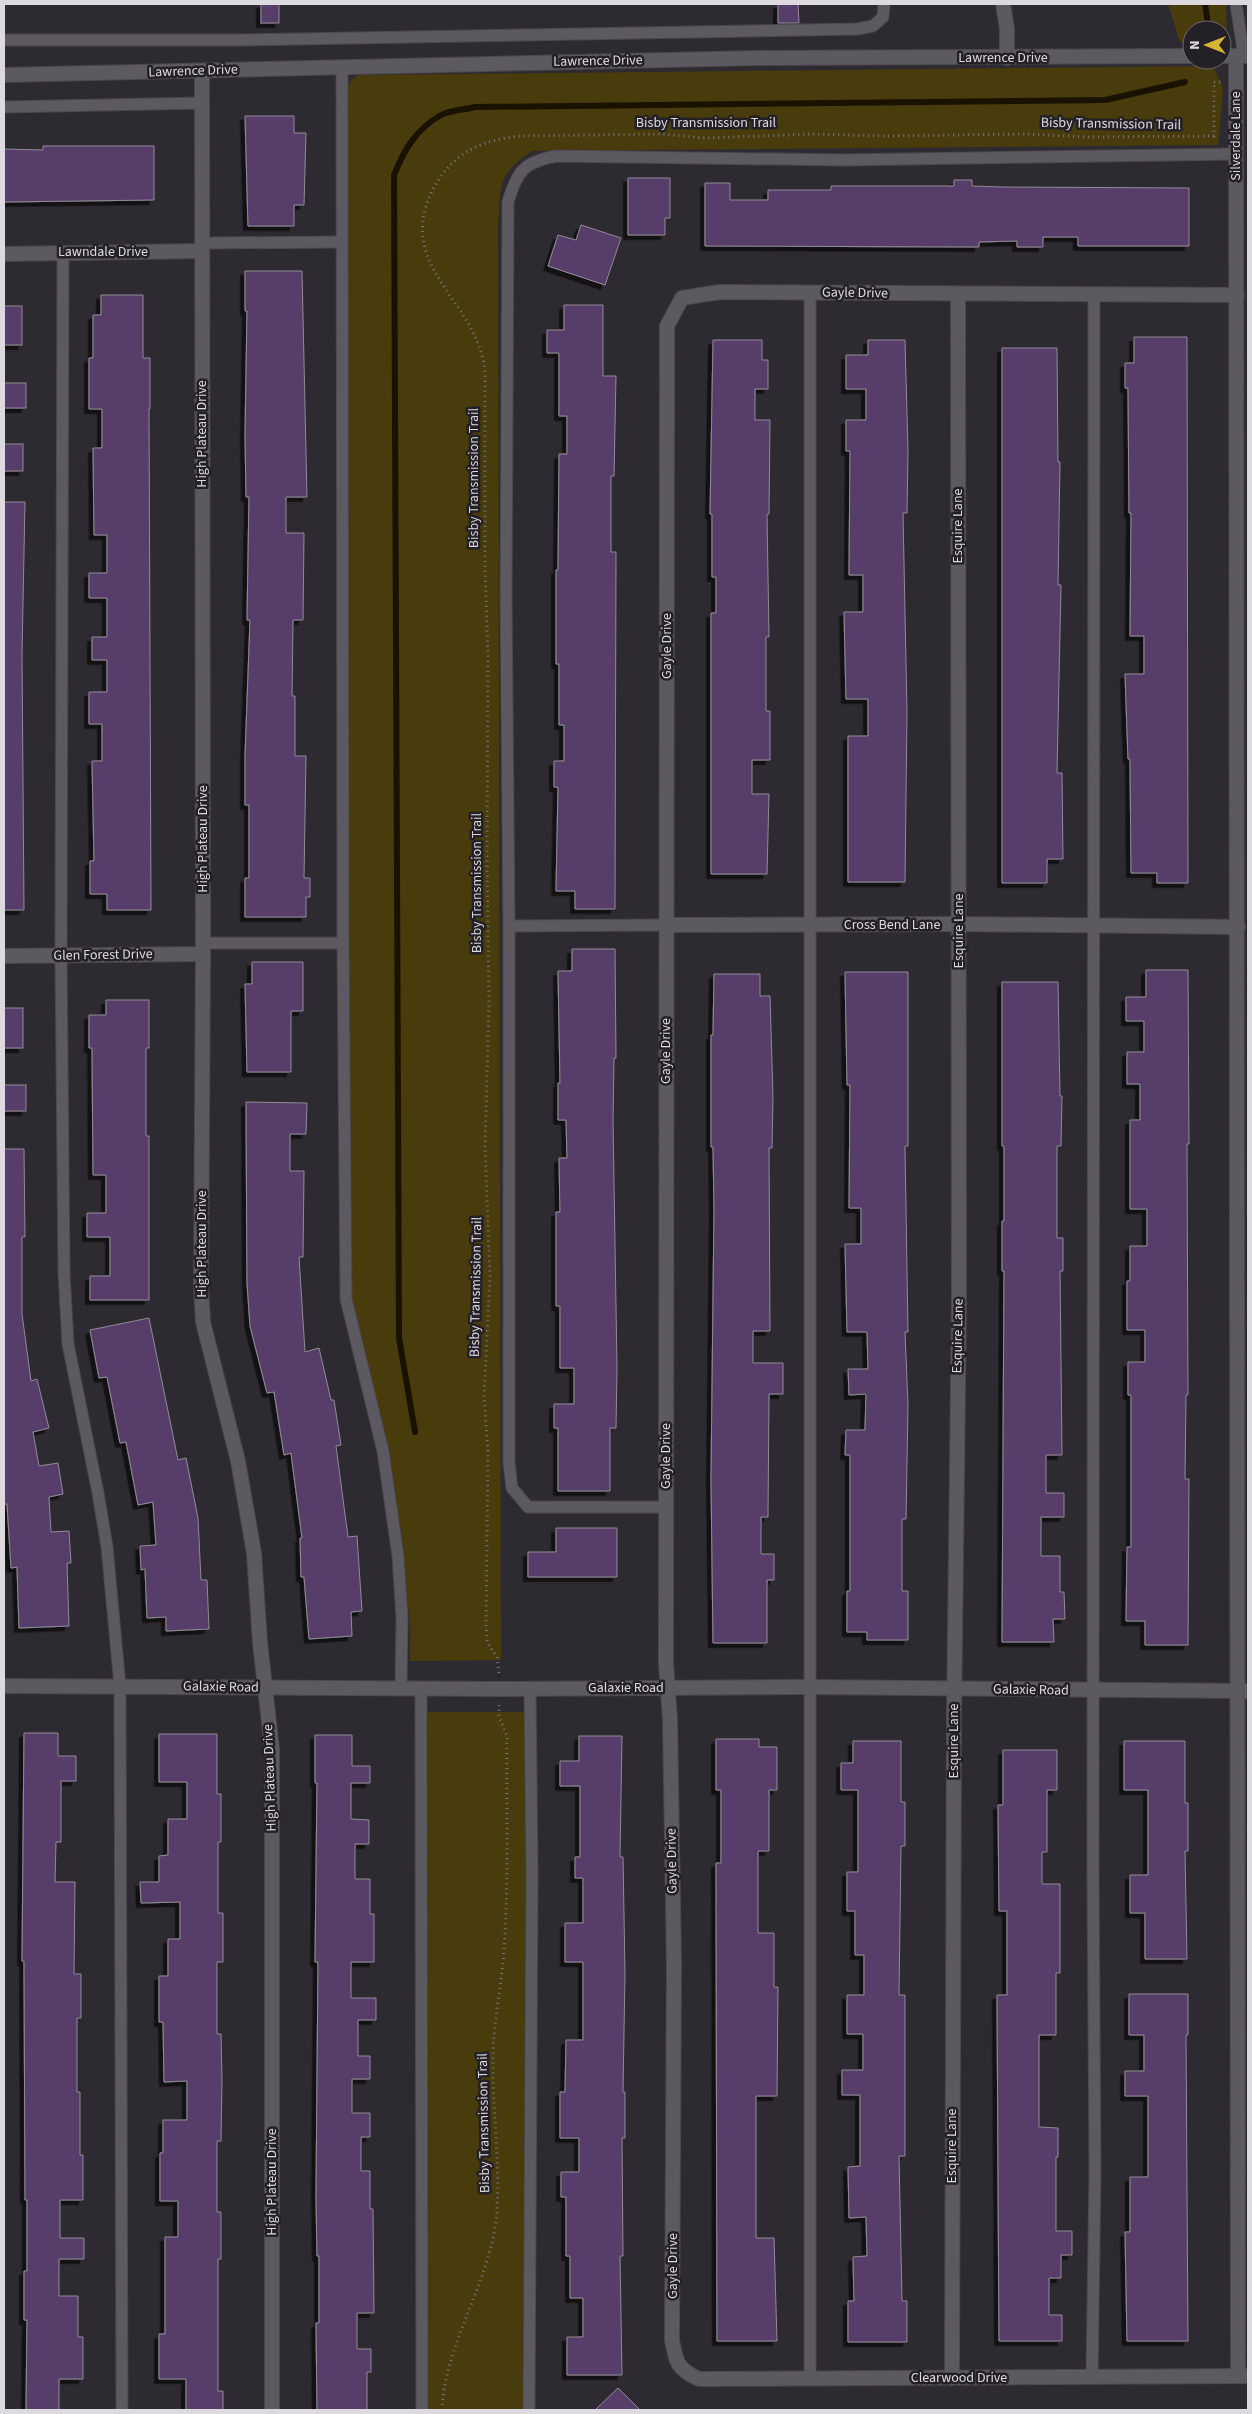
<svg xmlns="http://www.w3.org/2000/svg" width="1252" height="2414" viewBox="0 0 1252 2414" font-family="'Source Sans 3',sans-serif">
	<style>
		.green { fill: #483b0c }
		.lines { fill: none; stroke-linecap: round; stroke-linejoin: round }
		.stream { stroke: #1a1200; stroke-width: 6 }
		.building { fill: #573d6a; stroke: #908c94; filter: url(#shadow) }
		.service-casing { stroke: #4a474c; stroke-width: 13 }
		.minor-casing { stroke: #4a474c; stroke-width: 16 }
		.tertiary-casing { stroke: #4a474c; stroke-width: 16 }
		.path { stroke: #7a767c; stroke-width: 3; stroke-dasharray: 1 4; stroke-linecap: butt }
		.service { stroke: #5d5960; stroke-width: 11 }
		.minor { stroke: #5d5960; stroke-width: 14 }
		.tertiary { stroke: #5d5960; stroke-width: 14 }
		.labels { text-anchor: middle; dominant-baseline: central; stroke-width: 5; stroke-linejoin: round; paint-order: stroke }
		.street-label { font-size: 14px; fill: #dddadf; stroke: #242027 }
	</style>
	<defs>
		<filter id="shadow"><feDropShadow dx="-4.5" dy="4.5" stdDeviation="0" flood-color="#0009"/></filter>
	</defs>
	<rect width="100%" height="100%" fill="#2e2a31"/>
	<g class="green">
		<path d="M1168 4H1226L1227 42H1222V30H1192V42H1180Z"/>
		<path d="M1213 66 1223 88 1218 145 532 151C496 175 501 188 498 228L501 1660 410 1661V1621L387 1446 348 1295 347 92 350 81 358 75Z"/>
		<path d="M428 1712H526L525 2410H427Z"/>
	</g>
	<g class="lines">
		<g class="stream">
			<path d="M1205 4 1209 30"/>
			<path d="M415 1432 399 1338 394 175C404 150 416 129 441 115 450 110 464 110 475 107L1105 100 1185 82"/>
		</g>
	</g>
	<g class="building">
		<rect x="261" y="4" width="18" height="19"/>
		<path d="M778 4H798L799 23H778Z"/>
		<path d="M245 116H294V133H306L304 205H294V226H248Z"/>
		<path d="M43 146H154V200L4 202V149L43 150Z"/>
		<path d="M628 178H670V218H665V235H628Z"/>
		<path d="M954 180H972V186L1002 187 1189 188V246H1078V237H1043V247H1017V241L979 242V247L705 246V183H730V200H768V190H831V186H954Z"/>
		<path d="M581 225 621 238 605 285 548 266 558 235 576 240Z"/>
		<path d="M245 271H302L307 497H286V533H304L303 620H293L292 696H295V756H306L304 878H310V897H306V917H245V878H249V805H245V756L250 620H247L249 497H246L245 434 247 311H245Z"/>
		<path d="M101 295H143V358H150V409H149L151 910H107V894H90V861H94L92 761H102V724H89V692H107V660H92V637H107V598H89V573H107V535H94L93 448H102V409H89V358H93V315H101Z"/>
		<path d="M564 305H603V376H616L614 476H611V552H616L615 909H575V891H556L558 787H554V761H564V725H559V664H556V570H558L559 454H567V416H559V353H547V330H564Z"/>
		<rect x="4" y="306" width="18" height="39"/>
		<path d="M1134 337H1187L1188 883H1157V873H1131L1130 759H1128L1125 674H1144V636H1130L1131 513H1129L1128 388H1125V363H1134Z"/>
		<path d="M713 340H762V360H768V389H755V420H770L769 514H767L769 637H766V711H770V760H752V794H769L767 874H711V613H716V577H712V514H710Z"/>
		<path d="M868 340H905L908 451 907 513H903L907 712 905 882H848V736H868V699H846L844 612H863V575H849L850 451H846V420H866V389H846V355H868Z"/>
		<path d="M1002 348H1057L1058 462H1060L1058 585H1061L1057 773H1062L1063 859H1047V883H1002Z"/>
		<rect x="4" y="383" width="22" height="25"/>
		<rect x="4" y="444" width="19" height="27"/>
		<path d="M4 502H25L22 653 24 910H4Z"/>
		<path d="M572 949H615L616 1058H614L613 1120 617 1368 616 1428H610V1491H558V1428H554V1404H574V1368H560V1306H556V1212H560L559 1158H567L566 1120H558V1083H560L558 971H572Z"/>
		<path d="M252 962H303V1011H291V1072H247L245 984H252Z"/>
		<path d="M1146 970H1188L1189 1144H1187L1188 1395H1186L1185 1479H1189L1188 1645H1145V1621H1126L1127 1547H1131V1395H1128V1362H1145V1330H1127V1281H1130V1246H1147V1209H1130V1120H1140V1084H1127V1052H1144V1021H1126V997H1146Z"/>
		<path d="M845 972H908V1146H905L908 1332H905L908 1405 906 1519H902V1591H908V1640H867V1632H847V1591H850V1455H845L846 1430H865L866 1394 849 1395 848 1369H868L867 1332H847L845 1244H861V1208H849L850 1085H847Z"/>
		<path d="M714 974H760V996H770L773 1097 772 1148H769L770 1331H753V1363H783V1394H769L768 1517H761V1554H774V1580H767V1643H713L711 1479 714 1209 713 1147H711V1035H713Z"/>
		<path d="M1002 982H1058L1060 1096H1062L1061 1146H1057V1238H1063V1271H1060L1062 1455H1046V1493H1064V1517H1041V1556H1060V1592H1064L1065 1619H1053L1054 1642H1002L1004 1271H1002V1221H1004V1146H1002Z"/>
		<path d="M106 1000H149V1048H146V1136H149V1300H90V1276H110V1237H87V1213H106V1175H93L92 1048H89V1015H106Z"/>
		<rect x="4" y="1008" width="19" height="40"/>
		<rect x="4" y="1085" width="22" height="26"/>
		<path d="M246 1102 307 1103 306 1134H290V1171H304L303 1257H299L305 1352 319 1348 331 1400H334L341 1445 336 1446 348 1537 357 1536 362 1611 351 1612 352 1636 309 1639 304 1577H301L300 1538H302L291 1453 284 1455 274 1392 267 1393 250 1326 247 1283Z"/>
		<path d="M4 1149H24L25 1237H22V1314L31 1381 37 1379 49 1428 33 1432 39 1466 58 1463 63 1494 49 1497 51 1532 69 1531 71 1563H67L69 1626 19 1628 17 1567 11 1568 7 1504H4Z"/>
		<path d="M149 1318 178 1460 186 1458 198 1518 201 1580H207L209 1629 166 1631V1617L147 1618 145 1569 141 1570 140 1546 156 1545 153 1502 138 1505 126 1442 120 1443 107 1377 99 1378 90 1330Z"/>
		<path d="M556 1528H617V1577H528V1552H556Z"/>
		<path d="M24 1733H58V1756H76V1781H61V1842H56L55 1882H75L74 1974H81V2018H77V2092H80V2155H83V2200H60V2238H84V2259H59V2296H78V2337H83V2379H59V2410H26L27 2320H24V2271H27V2200H25L24 1961H22Z"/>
		<path d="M159 1734H217V1794H221V1842H218V1913H223V1962H217V2034H221L222 2081 221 2141H217V2212H221V2259H218V2391H223V2410H186V2379H159V2334H165V2237H178V2201H160V2153H163V2120H187V2081L164 2082 163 2022H159V1976H168V1939H180V1902L141 1903 140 1882H159V1856L168 1855V1819H187V1782H159Z"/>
		<path d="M315 1735H352V1766H370V1783H351V1819L369 1820V1844H355V1879H370V1914H374V1962H351V1998H376V2020H358V2056H370V2079H352V2113H370V2137H361V2171H370V2209H373L374 2313H357V2349H371V2372H367V2410H317L316 2323H319V2256H317L316 2196 318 1962H315L317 1783H315Z"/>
		<path d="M579 1736H622L620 1857H623L625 1973 623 2092H625V2138H622L623 2256H620L622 2375H567V2337H583V2298H570V2256H566V2197H561V2172H579V2138H560V2092H565L566 2040H583V1962H565V1923H583V1878H575V1857H580V1786H560V1761H579Z"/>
		<path d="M716 1739H759V1747H777V1790H769V1851H758V1933H774V1987H778L777 2096H756V2238H774L777 2341H717L716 1863H721V1790H716Z"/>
		<path d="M853 1741H901V1802H905V1846H901L899 1995H905V2156H899L902 2301H907V2342H848V2301H854L853 2257 867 2256 866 2217 849 2218 848 2167 860 2166V2095H842V2070H863V2034H847V1995H864V1955H855V1911H847V1872H858V1790H841V1763H853Z"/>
		<path d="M1124 1741H1185V1803H1188V1851H1185L1187 1959H1145V1913H1130V1875H1148V1790H1124Z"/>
		<path d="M1003 1750H1057V1790H1047V1852H1042V1884H1060V1973H1056V2035H1039V2127L1058 2128V2157H1056V2231H1072V2255H1061V2278H1049V2315H1062V2341H999L997 1995H1007V1911H999L998 1805H1003Z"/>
		<path d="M1129 1994H1188V2035H1186L1188 2341H1127L1125 2232H1130V2177H1148V2096H1125V2071H1144V2035H1129Z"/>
		<path d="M618 2388 640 2410H595Z"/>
	</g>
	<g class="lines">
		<g class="service-casing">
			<g id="service">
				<path d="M1236 4 1244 56"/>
				<path d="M4 40H241L857 29 873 26 883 17 884 4"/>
				<path d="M342 66 343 943 346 1299 383 1451 398 1556 402 1618 401 1688"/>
				<path d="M4 107 202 103"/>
				<path d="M202 243 341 242"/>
				<path d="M63 252 61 956 64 1273 68 1344 98 1493 107 1547 120 1686 122 2410"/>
				<path d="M810 292V2379"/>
				<path d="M666 925 509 926V1463L512 1488 528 1507H667"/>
				<path d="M509 926 506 598 508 202C517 171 524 162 556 156L843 160 1235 154"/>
				<path d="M203 943H343"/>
				<path d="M421 1688 422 2410"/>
				<path d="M1092 2378 1095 2171 1093 1871 1094 294"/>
				<path d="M529 2410 532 1874 530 1689"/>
			</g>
		</g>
		<g class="minor-casing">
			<g id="minor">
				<path d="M1003 4 1007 29V58"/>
				<path d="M1222 56H1248"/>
				<path d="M1236 56 1238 2376"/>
				<path d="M202 71 203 954 201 1287 203 1322 238 1461 254 1553 260 1643 272 1749V2410"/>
				<path d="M4 75 756 58 1192 56"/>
				<path d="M4 254 202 251"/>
				<path d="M1237 295 720 292 682 298 667 326 666 1664 670 1719 674 1965 672 2340C676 2362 677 2369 699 2379L1248 2376"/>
				<path d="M666 925 959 924 1238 927"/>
				<path d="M4 956 203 954"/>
				<path d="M952 2378 954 1719 959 1301 958 294"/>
			</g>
		</g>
		<g class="tertiary-casing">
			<path id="tertiary" d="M4 1686 499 1689 810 1687 1248 1691"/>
		</g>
		<g class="path">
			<path d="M499 1673 497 1657 487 1642 486 1626 488 1451 484 1396 490 1276 485 1147 489 1003 487 853 488 658 485 566V373C480 298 385 265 439 179 458 150 487 139 520 136L663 134 705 138 813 134 888 136 1024 134 1092 137 1214 136V82H1221"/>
			<path d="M442 2410C445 2340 492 2281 497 2211 500 2163 493 2115 493 2068 492 2029 501 1990 504 1951 509 1880 506 1807 507 1736L499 1717V1705"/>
		</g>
		<use href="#service" class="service"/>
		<use href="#minor" class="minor"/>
		<use href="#tertiary" class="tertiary"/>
	</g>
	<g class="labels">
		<g class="street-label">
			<text x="1003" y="58">Lawrence Drive</text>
			<text transform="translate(598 61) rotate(-1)">Lawrence Drive</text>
			<text transform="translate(193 71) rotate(-2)">Lawrence Drive</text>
			<text x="706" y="123">Bisby Transmission Trail</text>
			<text transform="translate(1111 124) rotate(1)">Bisby Transmission Trail</text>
			<text transform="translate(1236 136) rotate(-90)">Silverdale Lane</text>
			<text x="103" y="252">Lawndale Drive</text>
			<text transform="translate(855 293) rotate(1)">Gayle Drive</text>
			<text transform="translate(202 434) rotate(-90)">High Plateau Drive</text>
			<text transform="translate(474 478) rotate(-90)">Bisby Transmission Trail</text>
			<text transform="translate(958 526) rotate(-90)">Esquire Lane</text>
			<text transform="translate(667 646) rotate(-90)">Gayle Drive</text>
			<text transform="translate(203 839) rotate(-90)">High Plateau Drive</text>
			<text transform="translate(477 883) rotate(-90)">Bisby Transmission Trail</text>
			<text x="892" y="925">Cross Bend Lane</text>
			<text transform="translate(959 931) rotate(-90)">Esquire Lane</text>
			<text transform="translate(103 955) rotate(-1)">Glen Forest Drive</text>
			<text transform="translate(666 1051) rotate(-90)">Gayle Drive</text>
			<text transform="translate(202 1244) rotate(-90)">High Plateau Drive</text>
			<text transform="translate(476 1287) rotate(-89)">Bisby Transmission Trail</text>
			<text transform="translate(958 1336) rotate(-89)">Esquire Lane</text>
			<text transform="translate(666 1456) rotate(-90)">Gayle Drive</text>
			<text transform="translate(221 1687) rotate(1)">Galaxie Road</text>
			<text x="626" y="1688">Galaxie Road</text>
			<text transform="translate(1031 1690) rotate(1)">Galaxie Road</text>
			<text transform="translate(954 1741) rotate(-90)">Esquire Lane</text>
			<text transform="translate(270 1778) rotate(-92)">High Plateau Drive</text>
			<text transform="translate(672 1861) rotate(-91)">Gayle Drive</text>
			<text transform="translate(484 2123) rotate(-91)">Bisby Transmission Trail</text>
			<text transform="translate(952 2146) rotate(-90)">Esquire Lane</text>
			<text transform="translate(272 2182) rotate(-90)">High Plateau Drive</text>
			<text transform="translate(673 2266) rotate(-90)">Gayle Drive</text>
			<text x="959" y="2378">Clearwood Drive</text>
		</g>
	</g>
	<rect width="1252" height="2414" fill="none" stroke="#dddadf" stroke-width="10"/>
	<g transform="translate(1207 45) rotate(270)"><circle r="24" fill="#242027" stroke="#6e6a71"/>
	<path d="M0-4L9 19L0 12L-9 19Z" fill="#d6b534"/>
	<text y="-8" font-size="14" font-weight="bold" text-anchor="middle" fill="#dddadf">N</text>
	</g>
</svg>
